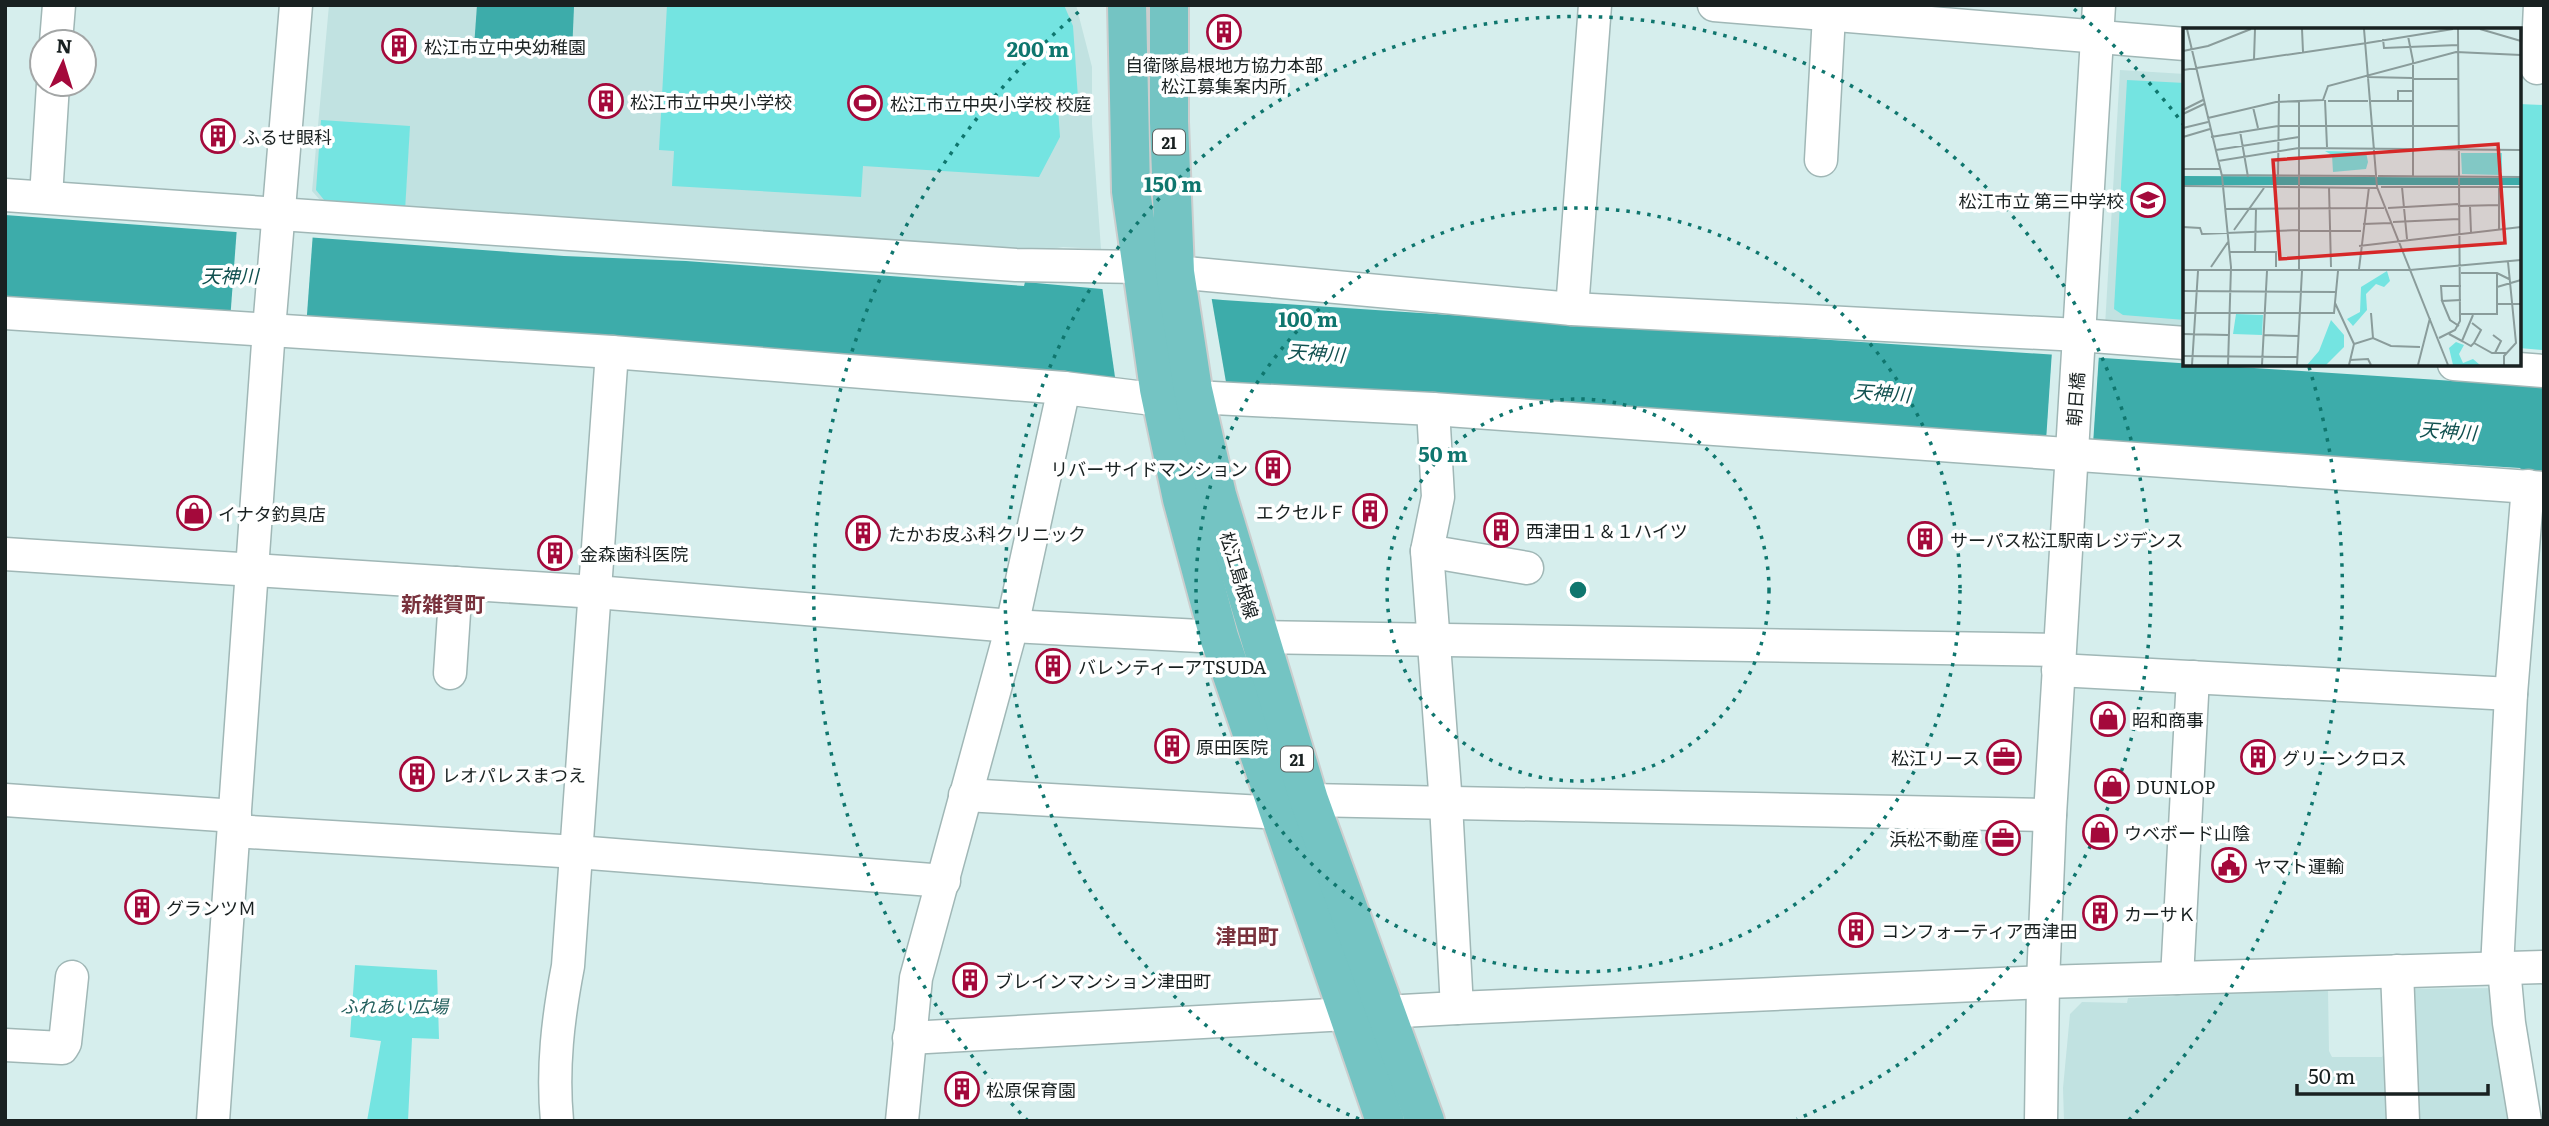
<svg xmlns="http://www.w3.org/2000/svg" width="2549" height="1126" viewBox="0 0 2549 1126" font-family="Literata,'Noto Sans JP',serif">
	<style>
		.built { fill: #c1e2e1 }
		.green { fill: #74e4e1 }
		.water { fill: #3dacaa }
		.pier { fill: #d6eeed }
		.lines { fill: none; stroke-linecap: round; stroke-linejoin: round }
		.minor-casing { stroke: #a0b7b6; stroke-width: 35 }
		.major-casing { stroke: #cccece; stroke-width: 42 }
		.minor { stroke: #fff; stroke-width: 32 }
		.major { stroke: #74c4c3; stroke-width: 38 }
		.ring { fill: none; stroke: #0f766e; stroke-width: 3.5; stroke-dasharray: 3.5 7 }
		.labels { text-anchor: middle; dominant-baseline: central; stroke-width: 7; stroke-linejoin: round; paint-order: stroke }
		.shield { fill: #fff; stroke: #5e6464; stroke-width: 2 }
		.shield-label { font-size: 16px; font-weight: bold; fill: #192121 }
		.poi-label { font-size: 18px; fill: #192121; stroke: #fff; text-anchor: start }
		.street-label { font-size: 18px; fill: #192121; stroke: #fff }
		.park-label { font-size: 18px; font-style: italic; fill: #24605e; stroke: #fff }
		.water-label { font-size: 19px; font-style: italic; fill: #10504f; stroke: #fff }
		.quarter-label { font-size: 21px; font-weight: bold; fill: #79323d; stroke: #fff }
		.inset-road { fill: none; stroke: #8a9c9b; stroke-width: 2 }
		.view { fill: #d62828; fill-opacity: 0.15; stroke: #d62828; stroke-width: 3.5 }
		.inset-edge { fill: none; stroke: #192121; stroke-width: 3.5 }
		.centre { fill: #0f766e; stroke: #fff; stroke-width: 3.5 }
		.ring-label { font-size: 21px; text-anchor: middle; font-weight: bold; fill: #0f766e; stroke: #fff; stroke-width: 7; stroke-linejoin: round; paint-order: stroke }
	</style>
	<rect width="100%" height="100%" fill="#d6eeed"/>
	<g class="built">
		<path d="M329 5H1076L1092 67V124L1101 249 1063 247 1015 255 328 209 312 191Z"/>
		<path d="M2120 70 2185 74V332L2105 326Z"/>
		<path d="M2502 988 2523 1121H2064L2063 1088 2070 1014 2082 1002 2127 1003 2128 998 2328 990 2329 1051 2332 1057H2382L2384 1053 2382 989Z"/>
	</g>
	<g class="green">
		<path d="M667 5H1064L1073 26 1078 98 1058 108 1060 137 1039 177 863 166 861 197 672 186 674 151 659 150Z"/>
		<path d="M2127 80 2185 83V320L2123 315 2114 309Z"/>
		<path d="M2519 104 2544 105 2542 350 2519 348Z"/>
		<path d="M321 120 410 126 405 211 329 206 316 190Z"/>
		<path d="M355 965 437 970 439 1039 412 1038 408 1121H367L381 1041 350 1037Z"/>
	</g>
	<g class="water">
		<path d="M477 5 574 7 572 53 474 47Z"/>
		<path d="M5 215 564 256 686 261 1024 286 1025 282 1223 300 2544 387V471L2531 470 2527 477 2520 468 1103 380 5 297Z"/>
	</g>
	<g class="pier">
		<path d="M237 227 313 232 306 328 230 321Z"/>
		<path d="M1102 286 1211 295 1227 388 1116 384Z"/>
		<path d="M2052 351 2099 354 2093 444 2046 441Z"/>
	</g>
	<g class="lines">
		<g class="minor-casing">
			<g id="minor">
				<path d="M1714 5 2185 44"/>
				<path d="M56 42 59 5"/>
				<path d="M2537 68 2540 5"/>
				<path d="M1821 160 1829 15"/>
				<path d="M5 195 1016 265 1141 267"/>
				<path d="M46 197 53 84"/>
				<path d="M1175 272 1572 309 2079 335 2185 343"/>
				<path d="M1572 309 1595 5"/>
				<path d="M5 313 612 352 1064 388 1161 400"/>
				<path d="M2454 364 2544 371"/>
				<path d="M1194 397 1433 409 2544 488"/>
				<path d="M1433 409 1438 497 1427 551 1446 804 1457 1008"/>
				<path d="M1427 551 1527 568"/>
				<path d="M5 554 596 592 1012 626 1219 637"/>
				<path d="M1259 637 2059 650"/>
				<path d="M2058 670 2511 694"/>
				<path d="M450 673 456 583"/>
				<path d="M965 795 1280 813"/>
				<path d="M5 800 235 816"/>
				<path d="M1309 800 2050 815"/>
				<path d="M234 831 577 852 944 881"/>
				<path d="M2497 968 2511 694 2528 486"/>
				<path d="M2504 968 2509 1023 2525 1121"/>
				<path d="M2397 971 2403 1121"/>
				<path d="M2177 978 2193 677"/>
				<path d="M909 1038 1457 1008 2043 982 2544 967"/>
				<path d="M5 1045 62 1048 65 1043 72 977"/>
				<path d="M213 1121 269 329 296 5"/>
				<path d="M557 1121C552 1068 558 1018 568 966L612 352"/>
				<path d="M902 1121 916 978 1012 626 1064 388"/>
				<path d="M2041 1121 2043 982 2050 815 2099 5"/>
			</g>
		</g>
		<g class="major-casing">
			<g id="major">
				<path d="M1127 5 1131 191 1159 389 1182 499 1219 637 1385 1121"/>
				<path d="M1169 5V122L1175 272 1193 390 1217 495 1309 800 1425 1121"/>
			</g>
		</g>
		<use href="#minor" class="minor"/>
		<use href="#major" class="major"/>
	</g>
	<g class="ring">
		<circle cx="1578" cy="590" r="191"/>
		<circle cx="1578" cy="590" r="382"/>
		<path d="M1359 1119A573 573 0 1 1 1797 1119"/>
		<path d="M1028 1121A764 764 0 0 1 1082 9M2074 9A764 764 0 0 1 2184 125M2309 367A764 764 0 0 1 2128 1121"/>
	</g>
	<defs>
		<g id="building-ring" transform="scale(1.75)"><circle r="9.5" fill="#fff" stroke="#a4093b" stroke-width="1.5"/><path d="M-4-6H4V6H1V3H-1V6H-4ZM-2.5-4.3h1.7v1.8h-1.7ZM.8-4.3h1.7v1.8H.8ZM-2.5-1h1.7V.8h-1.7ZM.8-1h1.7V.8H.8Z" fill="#a4093b"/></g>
		<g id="stadium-ring" transform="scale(1.75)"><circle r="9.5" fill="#fff" stroke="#a4093b" stroke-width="1.5"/><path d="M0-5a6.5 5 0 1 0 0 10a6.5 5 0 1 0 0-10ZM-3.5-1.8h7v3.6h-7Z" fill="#a4093b"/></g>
		<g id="school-ring" transform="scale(1.75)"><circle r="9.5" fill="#fff" stroke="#a4093b" stroke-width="1.5"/><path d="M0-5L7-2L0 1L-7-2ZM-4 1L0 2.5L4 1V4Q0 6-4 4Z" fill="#a4093b"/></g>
		<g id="shop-ring" transform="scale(1.75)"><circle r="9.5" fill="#fff" stroke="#a4093b" stroke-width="1.5"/><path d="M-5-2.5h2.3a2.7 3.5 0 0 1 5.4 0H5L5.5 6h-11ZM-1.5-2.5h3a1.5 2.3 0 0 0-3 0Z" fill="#a4093b"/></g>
		<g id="office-ring" transform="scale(1.75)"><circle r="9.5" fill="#fff" stroke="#a4093b" stroke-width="1.5"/><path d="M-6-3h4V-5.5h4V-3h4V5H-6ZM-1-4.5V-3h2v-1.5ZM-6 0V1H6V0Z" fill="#a4093b"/></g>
		<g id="civic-ring" transform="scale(1.75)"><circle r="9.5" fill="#fff" stroke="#a4093b" stroke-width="1.5"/><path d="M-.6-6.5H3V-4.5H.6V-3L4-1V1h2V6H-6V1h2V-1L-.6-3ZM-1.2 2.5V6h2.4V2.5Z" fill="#a4093b"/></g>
	</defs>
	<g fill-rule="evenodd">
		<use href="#building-ring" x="1224" y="32"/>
		<use href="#building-ring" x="399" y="46"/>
		<use href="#building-ring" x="606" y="101"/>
		<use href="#stadium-ring" x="865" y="103"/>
		<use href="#building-ring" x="218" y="136"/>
		<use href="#school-ring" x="2148" y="200"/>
		<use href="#building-ring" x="1273" y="468"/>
		<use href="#building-ring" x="1370" y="511"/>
		<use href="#shop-ring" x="194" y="513"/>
		<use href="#building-ring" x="1501" y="530"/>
		<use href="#building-ring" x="863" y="533"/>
		<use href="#building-ring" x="1925" y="539"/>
		<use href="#building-ring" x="555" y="553"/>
		<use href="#building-ring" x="1053" y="666"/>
		<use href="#shop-ring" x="2108" y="719"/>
		<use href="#building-ring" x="1172" y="746"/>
		<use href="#office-ring" x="2004" y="757"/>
		<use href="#building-ring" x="2258" y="757"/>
		<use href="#building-ring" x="417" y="774"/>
		<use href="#shop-ring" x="2112" y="786"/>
		<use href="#shop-ring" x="2100" y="832"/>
		<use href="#office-ring" x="2003" y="838"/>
		<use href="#civic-ring" x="2229" y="865"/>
		<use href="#building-ring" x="142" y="907"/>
		<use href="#building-ring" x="2100" y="913"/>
		<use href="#building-ring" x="1856" y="930"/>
		<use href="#building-ring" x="970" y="980"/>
		<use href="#building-ring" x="962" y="1089"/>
	</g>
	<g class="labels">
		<g class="shield">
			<rect x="1153" y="129.5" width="32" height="25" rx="5"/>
			<rect x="1281" y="746.5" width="32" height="25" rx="5"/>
		</g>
		<g class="shield-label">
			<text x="1169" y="142">21</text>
			<text x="1297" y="759">21</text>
		</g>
		<g class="poi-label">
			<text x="424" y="46">松江市立中央幼稚園</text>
			<text x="1224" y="64" text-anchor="middle">自衛隊島根地方協力本部<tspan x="1224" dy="21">松江募集案内所</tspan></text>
			<text x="630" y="101">松江市立中央小学校</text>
			<text x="890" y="103">松江市立中央小学校 校庭</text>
			<text x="242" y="136">ふるせ眼科</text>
			<text x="2124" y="200" text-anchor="end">松江市立 第三中学校</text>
			<text x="1248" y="468" text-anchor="end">リバーサイドマンション</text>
			<text x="1346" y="511" text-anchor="end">エクセルＦ</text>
			<text x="218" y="513">イナタ釣具店</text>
			<text x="1526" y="530">西津田１＆１ハイツ</text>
			<text x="888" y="533">たかお皮ふ科クリニック</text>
			<text x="1950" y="539">サーパス松江駅南レジデンス</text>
			<text x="580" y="553">金森歯科医院</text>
			<text x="1078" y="666">バレンティーアTSUDA</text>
			<text x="2132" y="719">昭和商事</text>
			<text x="1196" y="746">原田医院</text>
			<text x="1980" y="757" text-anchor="end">松江リース</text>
			<text x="2282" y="757">グリーンクロス</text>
			<text x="442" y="774">レオパレスまつえ</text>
			<text x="2136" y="786">DUNLOP</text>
			<text x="2124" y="832">ウベボード山陰</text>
			<text x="1979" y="838" text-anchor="end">浜松不動産</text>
			<text x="2254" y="865">ヤマト運輸</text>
			<text x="166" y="907">グランツＭ</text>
			<text x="2124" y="913">カーサＫ</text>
			<text x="1881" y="930">コンフォーティア西津田</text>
			<text x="995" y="980">ブレインマンション津田町</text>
			<text x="986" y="1089">松原保育園</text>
		</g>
		<g class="street-label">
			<text transform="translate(2075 399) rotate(-86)">朝日橋</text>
			<text transform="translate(1240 575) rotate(73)">松江島根線</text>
		</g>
		<g class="park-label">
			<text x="394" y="1005">ふれあい広場</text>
		</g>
		<g class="water-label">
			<text x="230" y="275">天神川</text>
			<text transform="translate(1316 352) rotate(4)">天神川</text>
			<text transform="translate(1882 392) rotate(4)">天神川</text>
			<text transform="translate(2448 430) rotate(4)">天神川</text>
		</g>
		<g class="quarter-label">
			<text x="443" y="602">新雑賀町</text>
			<text x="1247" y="934">津田町</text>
		</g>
	</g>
	<g transform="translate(2183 28)">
		<rect width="338" height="338" fill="#d6eeed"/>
		<path d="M142 123 183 124 185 134 183 141 150 144 149 127ZM278 125H319V142L316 147 279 146ZM204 243 207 253 201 259 193 256 183 266 184 282 170 298 164 291 177 284 178 259ZM53 286 80 287 79 307 50 306ZM148 292 161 307V319L143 337H124L136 323ZM273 314 281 317 276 326 280 335 290 331 297 337H270L266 320Z" fill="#74e4e1"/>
		<path d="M0 148 338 150V157H0Z" fill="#3dacaa"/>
		<path class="inset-road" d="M4 1 39 148 48 239M119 1 120 24M181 1 194 159 265 337M297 1 338 13M225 8 230 33V149M200 11 201 20 275 17M184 15 270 1M0 23 25 18 68 1M71 31 72 1M0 42 184 15M184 49 275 51M142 72 144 119M145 73H185M188 73H230M215 73V63H230M70 79 75 100M0 82 20 72M0 86 21 76M25 90 93 74 140 72 145 58 273 24 338 27M0 100 25 94M57 103 65 149M0 109 27 101M28 109 95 98H275M33 122 116 109M35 133 116 120 338 122M0 141H37M39 147 192 148M195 148 338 149M95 149 96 66M0 158 194 160M146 159 148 239M198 159H338M219 159 224 211M316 159V202M275 178 316 177M287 178 288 204M205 180 275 176M42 181 201 180M210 194 276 191M180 196 208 195M0 199 17 200 19 206 116 202M51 202 81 160M116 203H178M176 218 338 199M46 224H93V239M72 225 73 181M28 239 45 214M116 241V73M176 241 186 159M0 242H227L338 232M278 245H314L326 251M314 259 338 252M0 263 153 264M259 273 258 258H278M152 275 171 316M314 276H338M0 285H151L155 243M188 285 190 310M278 286H314V245M276 298 267 292 259 273 278 272M0 306 45 307M266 306 279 313 290 287M80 307 116 308M310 307 318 313 312 325M256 310 272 302 277 293 275 1M279 313 288 318 291 315 298 302 289 295M291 315 309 325H323M0 328 114 329M167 332 185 331 188 337M9 337 15 243M45 337 48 239M79 337 84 243M114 337 119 243M166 337 171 316 190 310 208 318 237 319M235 337 247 290M321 337V328L333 315 325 234"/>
		<path class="view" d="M315 116 322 215 97 231 90 132Z"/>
		<rect width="338" height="338" class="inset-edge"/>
	</g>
	<circle cx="1578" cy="590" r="10" class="centre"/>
	<g class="ring-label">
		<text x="1038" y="57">200 m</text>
		<text x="1173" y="192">150 m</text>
		<text x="1308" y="327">100 m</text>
		<text x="1443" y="462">50 m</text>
	</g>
	<rect width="2549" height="1126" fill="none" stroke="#192121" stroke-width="14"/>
	<g transform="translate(63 63) rotate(4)"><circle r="33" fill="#ffffff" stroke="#a3a6a6" stroke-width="2"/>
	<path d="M0-5L12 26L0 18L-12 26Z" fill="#a4093b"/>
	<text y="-10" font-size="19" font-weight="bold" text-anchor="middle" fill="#192121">N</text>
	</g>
	<path d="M2297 1084v10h191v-10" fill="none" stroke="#192121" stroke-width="3.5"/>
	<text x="2308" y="1084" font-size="21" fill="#192121" stroke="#ffffff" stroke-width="5" paint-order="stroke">50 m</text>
</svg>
